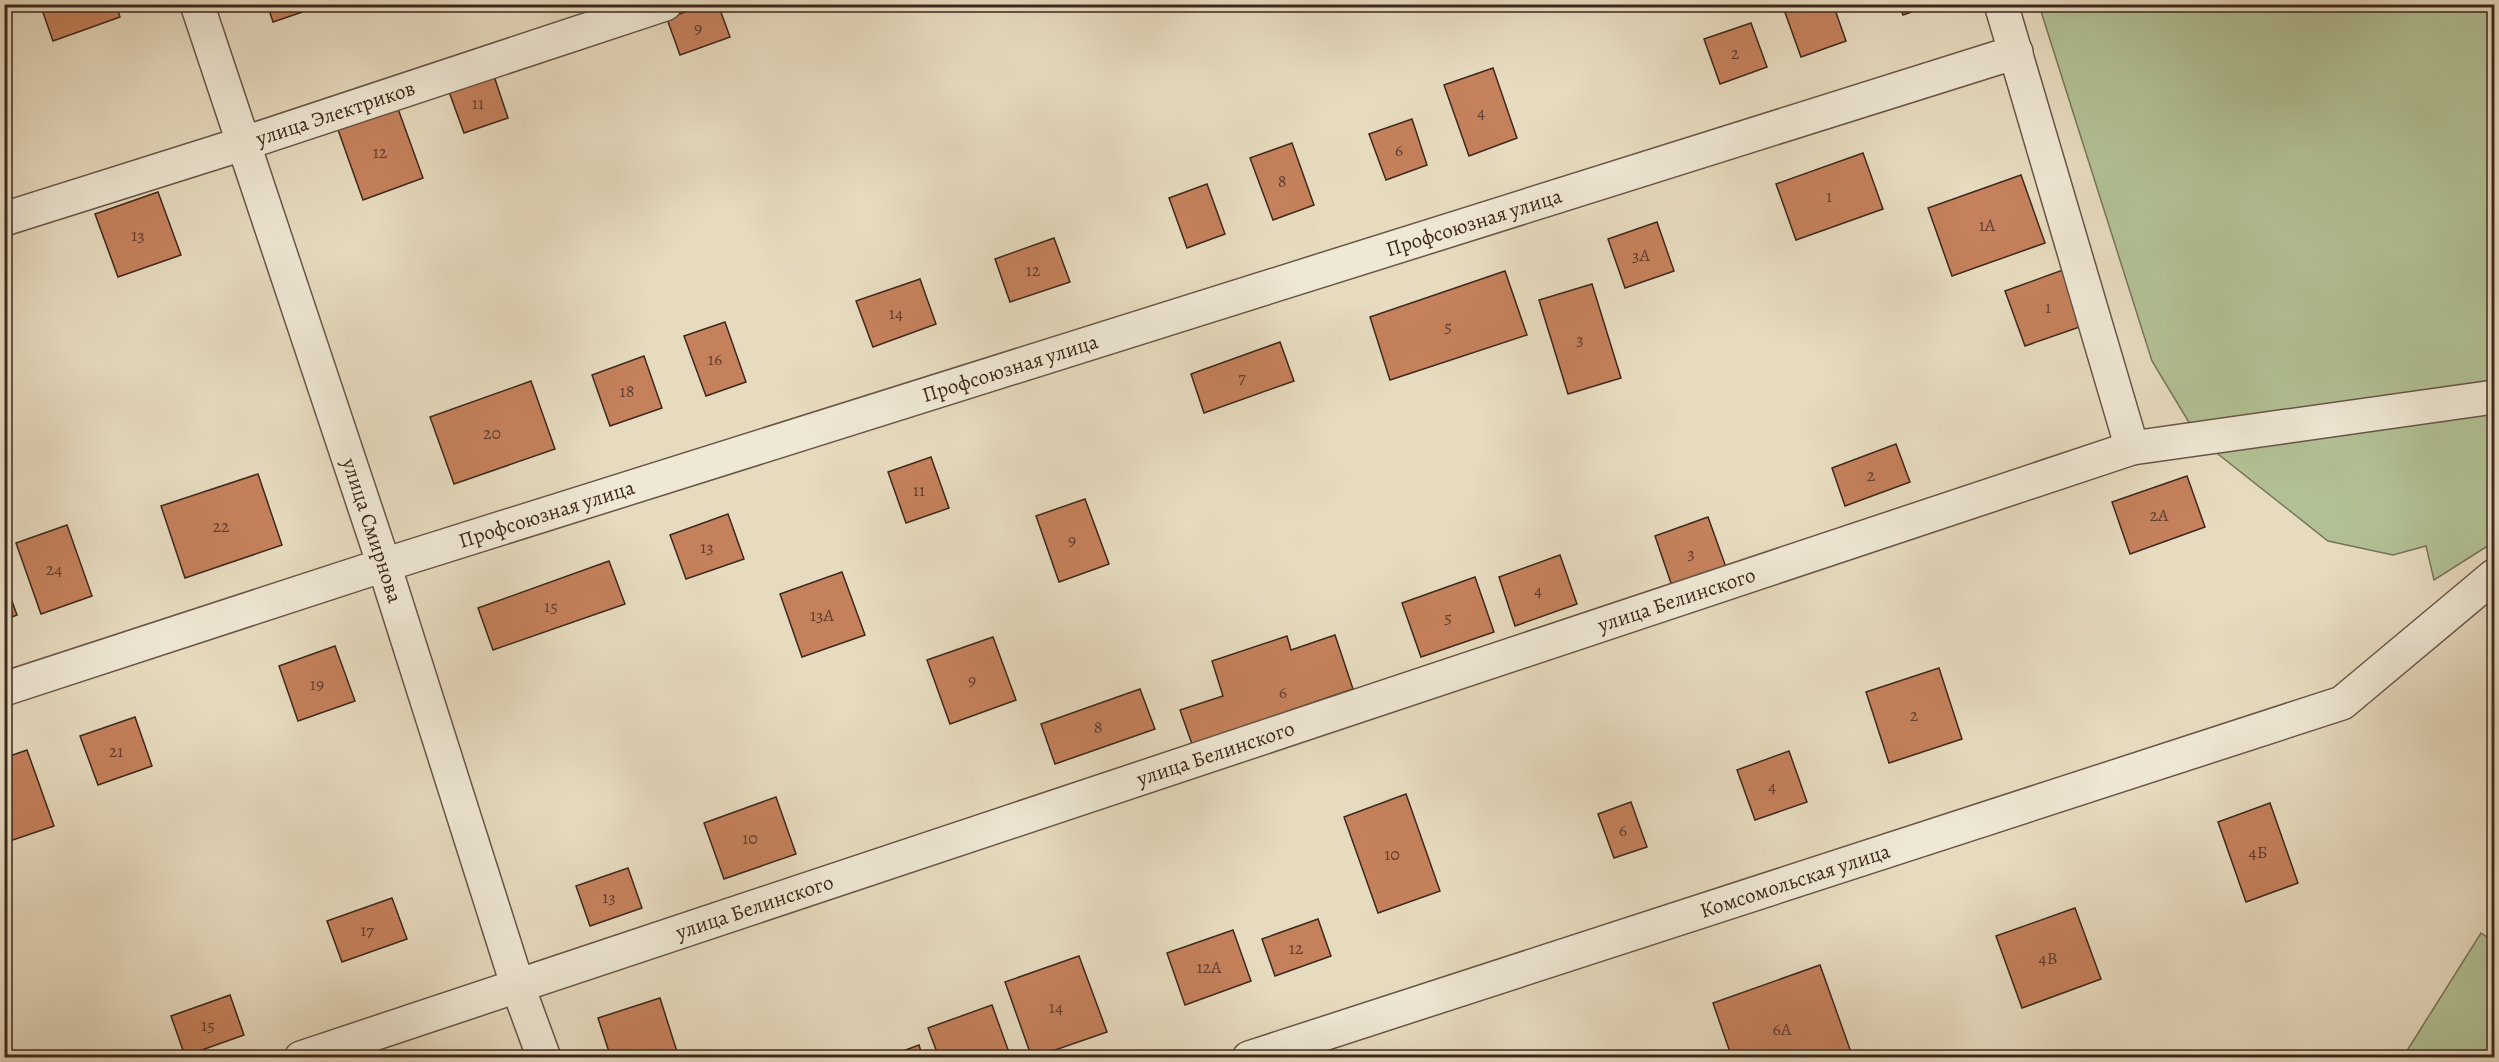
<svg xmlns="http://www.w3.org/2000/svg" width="2499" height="1062" viewBox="0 0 2499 1062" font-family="Alegreya,serif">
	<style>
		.green { fill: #b2c195; stroke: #787459; stroke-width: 1.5 }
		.building { fill: #c5815c; stroke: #3e281d; stroke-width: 1.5 }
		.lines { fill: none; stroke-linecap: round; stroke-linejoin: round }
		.minor-casing { stroke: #685546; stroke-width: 36 }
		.minor { stroke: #efe8d5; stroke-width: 33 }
		.labels { text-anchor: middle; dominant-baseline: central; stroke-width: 4.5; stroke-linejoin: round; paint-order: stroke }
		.number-label { font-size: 18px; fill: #603e2d }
		.street-label { font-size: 21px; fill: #3e281d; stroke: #efe8d5 }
	</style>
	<rect width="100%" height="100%" fill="#e7dbbf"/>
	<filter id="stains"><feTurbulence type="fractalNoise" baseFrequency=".00333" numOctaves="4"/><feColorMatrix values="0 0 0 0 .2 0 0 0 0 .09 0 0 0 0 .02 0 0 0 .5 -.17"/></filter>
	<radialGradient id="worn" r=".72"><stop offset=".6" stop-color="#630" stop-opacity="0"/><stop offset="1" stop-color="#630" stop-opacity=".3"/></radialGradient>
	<g class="green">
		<path d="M2039 5H2494V542L2434 580 2426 546 2393 555 2328 541 2199 439 2152 361Z"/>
		<path d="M2481 933 2494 942V1057H2403Z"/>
	</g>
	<g class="building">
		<path d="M40 4H116L120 17 53 41Z"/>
		<path d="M267 4H326L273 22Z"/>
		<path d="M705 4H718L730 37 680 55 667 19Z"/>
		<path d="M1782 4H1833L1846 41 1801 57Z"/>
		<path d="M1899 4H1934L1903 15Z"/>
		<path d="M1751 23 1767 67 1720 84 1704 39Z"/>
		<path d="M1493 68 1517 138 1469 156 1444 85Z"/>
		<path d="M493 73 508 118 464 133 448 89Z"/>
		<path d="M397 106 423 178 363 200 337 127Z"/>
		<path d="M1412 119 1427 165 1386 180 1369 134Z"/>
		<path d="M1292 143 1314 205 1273 220 1250 158Z"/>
		<path d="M1863 153 1883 209 1796 240 1776 184Z"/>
		<path d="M2021 175 2045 243 1952 276 1928 208Z"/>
		<path d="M1207 184 1225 234 1187 248 1169 198Z"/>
		<path d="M158 192 181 255 118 277 95 214Z"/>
		<path d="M1657 222 1674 271 1625 288 1608 239Z"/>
		<path d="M1054 238 1070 282 1010 302 995 259Z"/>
		<path d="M2071 267 2091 323 2025 346 2005 291Z"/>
		<path d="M1505 271 1527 335 1390 380 1370 317Z"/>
		<path d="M920 279 936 324 873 347 856 301Z"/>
		<path d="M1592 284 1621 378 1568 394 1539 300Z"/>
		<path d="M725 322 746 382 706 396 684 336Z"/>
		<path d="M1280 342 1294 381 1204 413 1191 374Z"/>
		<path d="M644 356 662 408 610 426 592 375Z"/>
		<path d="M531 381 555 449 454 484 430 417Z"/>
		<path d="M1896 444 1910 482 1845 506 1832 468Z"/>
		<path d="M931 457 949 508 906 523 888 472Z"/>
		<path d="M258 474 282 545 185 578 161 506Z"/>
		<path d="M2187 476 2205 527 2130 554 2112 502Z"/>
		<path d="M1085 499 1109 564 1059 582 1036 516Z"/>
		<path d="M728 514 744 559 686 579 670 535Z"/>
		<path d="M1708 517 1727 570 1673 589 1655 536Z"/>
		<path d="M67 525 92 596 41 614 16 543Z"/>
		<path d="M1560 555 1577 604 1515 626 1499 577Z"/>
		<path d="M609 561 625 604 493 650 478 608Z"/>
		<path d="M842 572 865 635 802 657 780 594Z"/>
		<path d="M1475 577 1494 632 1421 657 1402 603Z"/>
		<path d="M4 579 17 615 4 620Z"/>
		<path d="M1335 635 1353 689 1192 744 1180 710 1223 696 1212 661 1287 636 1291 650Z"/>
		<path d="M993 637 1016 700 950 724 927 660Z"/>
		<path d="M335 646 355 701 298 721 279 666Z"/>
		<path d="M1939 668 1962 739 1889 763 1866 692Z"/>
		<path d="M1140 689 1155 729 1055 764 1041 724Z"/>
		<path d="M135 717 152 766 98 785 80 736Z"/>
		<path d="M27 750 54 826 4 843V758Z"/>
		<path d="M1789 751 1807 802 1755 820 1737 770Z"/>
		<path d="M1406 794 1440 891 1378 913 1344 817Z"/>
		<path d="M776 797 796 854 724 879 704 823Z"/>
		<path d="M1631 802 1647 847 1614 858 1598 814Z"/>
		<path d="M2270 803 2298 883 2246 902 2218 822Z"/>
		<path d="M628 868 642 908 590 926 576 886Z"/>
		<path d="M392 898 407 939 342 962 327 921Z"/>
		<path d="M2075 908 2101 979 2022 1008 1996 936Z"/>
		<path d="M1318 919 1331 956 1275 976 1262 939Z"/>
		<path d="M1233 930 1251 981 1185 1005 1167 953Z"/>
		<path d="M1079 956 1107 1032 1032 1058 1005 982Z"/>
		<path d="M1820 965 1852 1055 1844 1058H1732L1713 1003Z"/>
		<path d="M230 995 244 1035 185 1056 171 1016Z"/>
		<path d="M660 998 679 1058H611L598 1018Z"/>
		<path d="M992 1005 1011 1058H939L928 1028Z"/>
		<path d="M919 1045 923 1058H884Z"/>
	</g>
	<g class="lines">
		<g class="minor-casing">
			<g id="minor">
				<path id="s1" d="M197 4 384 565 518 987 544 1058"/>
				<path d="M2001 4 2132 448 2494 397"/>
				<path id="s2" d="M4 219 242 144 665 4"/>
				<path id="s3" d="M4 689 384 565 2016 52"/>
				<path id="s4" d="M301 1058 2132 448"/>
				<path id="s5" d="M1249 1058 2342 703 2494 576"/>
			</g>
		</g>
		<use href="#minor" class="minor"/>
	</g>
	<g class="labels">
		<g class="number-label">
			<text x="698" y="28">9</text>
			<text x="1735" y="53">2</text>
			<text x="478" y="103">11</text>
			<text x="1481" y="112">4</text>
			<text x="1399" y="150">6</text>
			<text x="380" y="152">12</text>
			<text x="1282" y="181">8</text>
			<text x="1829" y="196">1</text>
			<text x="1987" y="225">1А</text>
			<text x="138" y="235">13</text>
			<text x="1641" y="255">3А</text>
			<text x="1033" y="270">12</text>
			<text x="2048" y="307">1</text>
			<text x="896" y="313">14</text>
			<text x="1448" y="326">5</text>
			<text x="1580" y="339">3</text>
			<text x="715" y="359">16</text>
			<text x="1242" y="377">7</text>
			<text x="627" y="391">18</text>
			<text x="492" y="433">20</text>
			<text x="1871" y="475">2</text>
			<text x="919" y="490">11</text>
			<text x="2159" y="515">2А</text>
			<text x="221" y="526">22</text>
			<text x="1072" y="540">9</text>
			<text x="707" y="547">13</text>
			<text x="1691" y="553">3</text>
			<text x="54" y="569">24</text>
			<text x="1538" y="590">4</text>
			<text x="551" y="606">15</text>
			<text x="822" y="615">13А</text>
			<text x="1448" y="617">5</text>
			<text x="972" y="680">9</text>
			<text x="317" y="684">19</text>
			<text x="1283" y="692">6</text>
			<text x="1914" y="715">2</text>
			<text x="1098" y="727">8</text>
			<text x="116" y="751">21</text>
			<text x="1772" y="786">4</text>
			<text x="1623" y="830">6</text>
			<text x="750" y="838">10</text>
			<text x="2258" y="852">4Б</text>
			<text x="1392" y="854">10</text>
			<text x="609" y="897">13</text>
			<text x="367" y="930">17</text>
			<text x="1296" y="948">12</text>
			<text x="2048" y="958">4В</text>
			<text x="1209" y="967">12А</text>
			<text x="1056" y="1007">14</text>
			<text x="208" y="1025">15</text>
			<text x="1782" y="1029">6А</text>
		</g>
		<g class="street-label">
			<text stroke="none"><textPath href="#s2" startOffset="348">улица Электриков</textPath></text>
			<text stroke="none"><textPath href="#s3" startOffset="1542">Профсоюзная улица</textPath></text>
			<text stroke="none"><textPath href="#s3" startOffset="1056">Профсоюзная улица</textPath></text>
			<text stroke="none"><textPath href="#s3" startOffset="570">Профсоюзная улица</textPath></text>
			<text stroke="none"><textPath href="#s1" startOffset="555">улица Смирнова</textPath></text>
			<text stroke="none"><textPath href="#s4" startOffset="1450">улица Белинского</textPath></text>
			<text stroke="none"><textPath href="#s4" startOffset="964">улица Белинского</textPath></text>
			<text stroke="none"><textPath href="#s5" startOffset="574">Комсомольская улица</textPath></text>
			<text stroke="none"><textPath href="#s4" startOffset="478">улица Белинского</textPath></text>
		</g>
	</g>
	<rect width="2499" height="1062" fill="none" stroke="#e7dbbf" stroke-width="24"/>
	<rect x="6" y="6" width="2487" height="1050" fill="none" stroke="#3e281d" stroke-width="3"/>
	<rect x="12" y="12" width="2475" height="1038" fill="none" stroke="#3e281d" stroke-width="1.5"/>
	<rect width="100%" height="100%" filter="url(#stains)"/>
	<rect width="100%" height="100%" fill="url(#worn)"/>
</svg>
